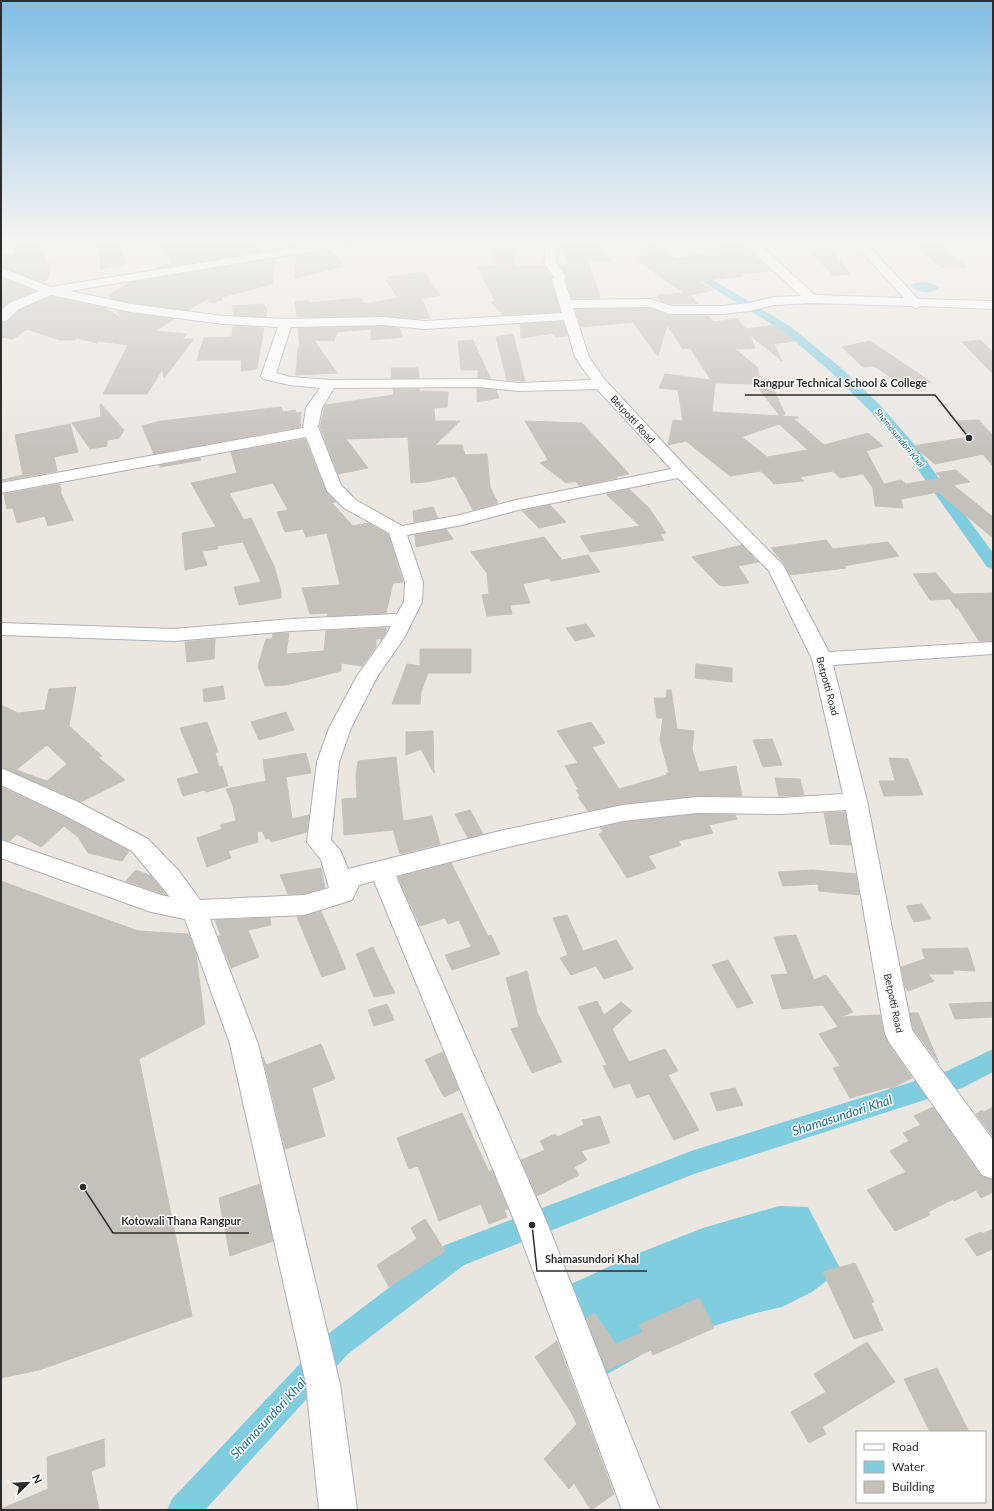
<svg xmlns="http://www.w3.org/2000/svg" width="994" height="1511" viewBox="0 0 994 1511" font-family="Lato,sans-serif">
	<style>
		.water { fill: #81cde0 }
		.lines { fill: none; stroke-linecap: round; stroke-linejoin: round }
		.canal { fill: #81cde0; fill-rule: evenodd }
		.building { fill: #c4c1bb; stroke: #c7c1b9; fill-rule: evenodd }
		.minor-casing { stroke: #acafb6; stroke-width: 2 }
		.minor { fill: #fff; fill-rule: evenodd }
		.labels { text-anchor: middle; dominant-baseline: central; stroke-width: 3; stroke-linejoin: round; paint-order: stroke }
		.far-water-label { font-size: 9px; font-style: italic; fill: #1f6e8c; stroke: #fff }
		.street-label { font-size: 10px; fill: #2c2c2c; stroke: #fff }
		.near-water-label { font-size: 13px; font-style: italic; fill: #1f6e8c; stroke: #fff }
		.leader { fill: none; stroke: #2c2c2c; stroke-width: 1.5 }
		.callout-dot { fill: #2c2c2c; stroke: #fff; stroke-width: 1.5 }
		.callout-label { font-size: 11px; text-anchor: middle; font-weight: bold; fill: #2c2c2c; stroke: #fff; stroke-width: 3; stroke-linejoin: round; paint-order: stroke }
	</style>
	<rect width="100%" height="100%" fill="#ebe6e0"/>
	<g class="water">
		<path d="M926 282 933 284 939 288C933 295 915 293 911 285L915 283Z"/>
		<path d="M779 1206 808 1207 841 1270 812 1292 782 1307 756 1313 668 1340 604 1376 571 1297V1284L639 1253 703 1228Z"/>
	</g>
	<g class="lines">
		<g class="canal">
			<path d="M638 242H650L791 327 840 367 881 406 914 444 993 553V569L987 567 904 450 871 412 832 373 783 331Z"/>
			<path d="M993 1049V1072L962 1088 694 1174 464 1265 348 1354 205 1510H167L172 1499 328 1334 445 1245 694 1150 947 1071Z"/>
		</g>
	</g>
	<g class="building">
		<path d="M118 242 123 254 125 265 101 269 99 244Z"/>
		<path d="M162 242H254L262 251 155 269 160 266 171 264 170 260 175 257 169 258Z"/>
		<path d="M581 242H592L611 260 589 262 600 298H572L566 280 567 276 560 265H569L560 244Z"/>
		<path d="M911 242H937L966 267 942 268Z"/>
		<path d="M738 243 750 251 771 271 741 274 743 276 698 281 713 290 690 295 698 304H671L661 301 657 295 684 293 644 265H639L640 251 653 247 674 259 722 250 717 246Z"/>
		<path d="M37 244 51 267 47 280 42 282 1 267V255L15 254 13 248Z"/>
		<path d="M516 247 514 266H544L552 277 551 280 560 312 503 315 491 302 495 301 478 267 497 266 491 249Z"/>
		<path d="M832 250 850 274 834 276 810 252Z"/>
		<path d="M332 251 344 266 295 278 297 255Z"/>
		<path d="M276 258 272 284 222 297V300L211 303 207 299 188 310 131 303 110 298 108 295 130 283Z"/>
		<path d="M424 272 440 295 422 299 430 318 416 319 383 316 297 317 295 302 309 301V303L361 298 363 304 398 298 386 280H390L388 277Z"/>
		<path d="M1 278 35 291 8 302 1 309Z"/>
		<path d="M51 297 105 308 121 318 117 311 174 319 155 331 187 334 182 339H194L164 378 162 370 147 394H103L128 345 99 341 97 343 77 338 75 340H60L27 329 13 339 1 337V323L7 322 20 310Z"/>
		<path d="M263 304 267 309 266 317 234 315 232 306Z"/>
		<path d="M650 308 670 316H708L714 322 737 319 746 329 775 325 795 341 774 344 782 361 750 335 755 348 735 349 757 367 760 379H769L785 414 782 416 799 417 794 419 824 445 868 433 883 446 866 451 884 484 901 480 906 484 941 478 936 473 956 470 970 482 953 485 993 517V538L938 492 901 499 903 508 875 506 873 488 863 474 840 478 833 471 800 477 804 481 774 484 761 471 730 476 686 441 668 445 673 420 683 421 678 390 659 388 665 374 711 380 690 348 683 349 667 325 658 356 633 322 581 327 575 309ZM715 383 755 384 780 416 712 412ZM779 424 808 450 767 457 742 437Z"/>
		<path d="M563 322 567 336 556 337 554 333 521 338 520 324Z"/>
		<path d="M233 326 264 328 257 369 241 371 242 360H197L204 338 232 337Z"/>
		<path d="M383 326 399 328 403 337 371 340V329L337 332 334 341 314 340 337 373 296 375 298 347 300 350 298 328Z"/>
		<path d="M513 334 525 381 507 380 496 337Z"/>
		<path d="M473 340 486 369 491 379 478 378V370H461L458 341Z"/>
		<path d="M980 340 993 352V374L962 342Z"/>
		<path d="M870 341 931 382 902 385 874 366 863 367 842 347Z"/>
		<path d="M391 368H418L419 378H392Z"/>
		<path d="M477 388 496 390 499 398 477 402Z"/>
		<path d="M393 389H419V391L448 392 447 407 434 408 435 421H460L435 445H462L465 455 487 454 490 487 498 503 473 510 455 476 426 482 411 483 408 437 346 439 368 468 338 474 320 427 325 405 394 395Z"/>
		<path d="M100 403 124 430 119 438 107 440V446L90 449 72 423 101 417Z"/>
		<path d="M281 407 283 412 295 410 297 413 301 412 300 427 154 454 142 426 161 421Z"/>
		<path d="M979 420 993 436V466L983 454 935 464 913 446 969 437 956 421Z"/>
		<path d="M525 421 582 423 629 474 615 477 617 478 580 486 575 481 566 483 540 463 548 460Z"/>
		<path d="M70 424 78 452 54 457 57 471 2 481V480L23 475 15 435Z"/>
		<path d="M305 439 326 492 336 502 332 503 353 526 368 523 388 534 403 582 393 583 386 613 327 616 328 613 310 614 302 588 340 585 327 533 306 537 303 529 285 532 277 512 288 510 273 483 229 493 244 520 251 518 274 566 281 591V598L239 605 234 587 261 582 243 542 217 546 218 549 202 551 207 565 185 570 182 533 216 527 191 483 237 473 231 452Z"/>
		<path d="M200 458 201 460 160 467V465Z"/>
		<path d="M60 484 61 491H60L73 520 48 526 45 516 17 523 13 508 7 509 4 494Z"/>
		<path d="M629 489 649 508 666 533 660 534 664 540 590 552 580 536 640 526 606 494Z"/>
		<path d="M550 505 566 522 539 528 522 511Z"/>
		<path d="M433 507 438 518 414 522 413 511Z"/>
		<path d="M446 529 453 539 416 547 415 535Z"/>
		<path d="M544 537 562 560 588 555 600 572 551 581 549 578 523 584 530 603 510 605 512 614 487 616 482 595 489 594 487 573 471 552Z"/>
		<path d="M826 540 833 549 888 542 899 556 844 566 846 568 790 575 784 564 771 548Z"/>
		<path d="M742 545 758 562 738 566 749 583 724 586 719 585 692 557Z"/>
		<path d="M936 573 953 594 993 593V641H979L958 608H956L950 599 930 600 913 574Z"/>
		<path d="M586 624 595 636 575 641 566 628Z"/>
		<path d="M386 628V632L382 639H376V647L362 666 341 663V671L286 685 265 686 258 666 266 639H272L273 634 289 633 286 654 324 651 326 631Z"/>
		<path d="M215 639 214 659 187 662 185 642Z"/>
		<path d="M420 649H471V673H428L421 692 420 704H392L407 664 420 666Z"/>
		<path d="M696 664 732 668V682L695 678Z"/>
		<path d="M223 686 225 699 204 702 203 689Z"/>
		<path d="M76 687 69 726 102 756 98 757 125 780 81 802 1 767V705L18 713 45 710 49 689ZM47 745 67 764 47 781 16 770Z"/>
		<path d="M667 690H671L677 729 694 731 692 749 699 772 736 766 742 796H697L623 804 588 811 578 797 580 796 576 790H579L565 766 578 763 557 731 591 722 605 743 592 747 619 789 667 775 666 773H669L660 740 663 718H657L654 698H666Z"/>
		<path d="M286 712 294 730 259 740 251 722Z"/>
		<path d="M207 722 218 752H215L219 767 222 766 228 786 206 792 205 790 183 796 177 779 199 773 180 728Z"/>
		<path d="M433 731 434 773 421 749 406 755V732Z"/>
		<path d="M772 739 782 765 763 767 753 740Z"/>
		<path d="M306 753 311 773 286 777 292 819 309 815 307 832 271 842 269 838 266 839 262 831 257 832 258 842 228 851 231 858 207 867 197 838 222 829 220 825 236 821 233 806 226 789 266 781 263 760Z"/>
		<path d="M396 757 403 821 432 816 440 844 400 854 393 830 344 835 342 799 357 798 356 776 358 761Z"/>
		<path d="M889 758 908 759 923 795 884 796 879 781H895Z"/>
		<path d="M775 778 800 779 804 795 779 796Z"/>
		<path d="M1 787 61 815 129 851 122 861 88 853 78 837 64 826 41 847 17 834 10 841 1 839Z"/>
		<path d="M470 810 483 834 468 838 455 814Z"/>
		<path d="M845 812 851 845 830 844 824 813Z"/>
		<path d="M697 814 735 815 737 819 709 825 713 833 678 841 681 845 648 856 656 868 627 878 599 834 603 832 600 828 623 822Z"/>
		<path d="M451 863 488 936 491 935 500 954 452 970 445 955 471 947 459 920 448 924 445 918 420 926 398 877Z"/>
		<path d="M321 868 325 888 304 894H288L280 875Z"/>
		<path d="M136 870 151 876 166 895 126 881Z"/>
		<path d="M813 870 856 874 859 895 819 891 818 884 783 886 778 872Z"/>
		<path d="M1 881 138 931 189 934 196 954 205 1024 139 1059 192 1316 39 1370 1 1378Z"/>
		<path d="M922 904 931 919 914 922 906 906Z"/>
		<path d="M321 911 346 969 322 977 297 917 304 916Z"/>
		<path d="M567 915 583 951 616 940 633 969 604 979 596 966 571 975 560 958 568 955 553 918Z"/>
		<path d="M270 918 271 925 248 930 259 957 231 968 218 936H221L215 920Z"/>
		<path d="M796 935 814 980 826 975 853 1012 840 1017 880 1015 884 1034 888 1043 912 1078 890 1089 889 1087 850 1098 833 1068 840 1066 819 1034 838 1027 823 1005 782 1009 771 975 788 974 774 937Z"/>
		<path d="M373 947 385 973 395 993 374 997 356 954Z"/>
		<path d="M968 948 975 971 953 970 954 974H928L934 981 908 991 905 987 901 967 925 959 922 949Z"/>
		<path d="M728 960 753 1003 737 1008 712 965Z"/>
		<path d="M527 971 537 1012 562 1062 532 1073 511 1029 519 1027 506 978Z"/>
		<path d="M597 1001 604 1015 621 1002 632 1011 612 1029 629 1062 665 1049 678 1071 668 1075 699 1130 674 1140 649 1094 637 1098 630 1083 614 1088 603 1066 607 1065 578 1007Z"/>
		<path d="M993 1002V1017L955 1019 949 1004Z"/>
		<path d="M387 1004 394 1020 374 1026 368 1010Z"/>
		<path d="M910 1013H918L939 1063 913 1029Z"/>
		<path d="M321 1044 335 1079 312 1088 325 1136 285 1149 263 1057 266 1065Z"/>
		<path d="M443 1052 459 1090 444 1097 425 1060Z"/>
		<path d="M735 1088 743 1105 717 1111 710 1093Z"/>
		<path d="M933 1107 981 1176 993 1180V1192L981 1198 976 1190 954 1201 953 1199 928 1212 930 1215 895 1231 867 1190 906 1172 890 1151 909 1141 903 1133 921 1125 914 1116Z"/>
		<path d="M993 1107V1137L976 1114 982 1110 984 1112Z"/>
		<path d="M462 1113 489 1172 492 1170 508 1209 504 1210 507 1217 489 1224 481 1204 439 1221 418 1166 409 1169 397 1138Z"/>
		<path d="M600 1116 610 1143 581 1151 587 1160 574 1167 579 1175 537 1196 521 1160 545 1150 540 1141 555 1134 557 1137 584 1125 582 1120Z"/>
		<path d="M260 1184 273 1241 230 1256 219 1198Z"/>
		<path d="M425 1219 445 1251 389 1287 377 1265 417 1239 411 1228Z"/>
		<path d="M993 1229V1249L977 1256 965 1239 981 1232 982 1234Z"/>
		<path d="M855 1263 874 1302 871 1303 883 1330 854 1339 823 1272Z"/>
		<path d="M699 1298 714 1328 653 1355 651 1350 607 1370 586 1319 594 1313 616 1344 643 1332 639 1325Z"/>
		<path d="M557 1341 614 1494 591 1510 574 1483 569 1489 544 1459 577 1424 571 1412 535 1357Z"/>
		<path d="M867 1342 895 1382 822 1427 826 1434 809 1443 791 1412 826 1392 814 1374Z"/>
		<path d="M937 1368 969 1432H930L904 1379Z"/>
		<path d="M104 1439 105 1466 91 1471 99 1510H1V1509L48 1489 47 1457Z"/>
	</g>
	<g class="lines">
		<g class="minor-casing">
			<path id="minor" d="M330 242H361L359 244 355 246 288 255 70 291 131 304 223 316 286 319 383 317 425 321 562 313 552 280 554 277 544 263 547 242H559L556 263 566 277 564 280 571 300 651 299 671 306H722L749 303 774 297 801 296 751 250 739 242H754L759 244 815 295 904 298 853 242H865L918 299 993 301V309L921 306 916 308 911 306 812 303 774 305 749 311 722 314H670L650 307 573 308 589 357 606 381 688 469 783 565 829 652 993 642V654L833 665 867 801 912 1030 993 1140V1179L982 1175 889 1042 885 1034 846 810 781 814 697 813 623 821 504 848 396 876 548 1225 660 1510H622L516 1225 374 881 359 885 352 900 304 915 210 919 258 1044 340 1384 357 1510H319L306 1384 230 1044 185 919 151 912 1 858V840L161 895 170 897 132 851 62 814 1 785V768L78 802 148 839 179 871 200 900 304 895 329 888 321 860 307 842 317 762 329 728 357 676 385 637 391 626 291 631 174 641 1 635V623L174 629 291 619 397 614 404 602 405 582 389 533 344 508 327 491 306 437 1 493V483L303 428 306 408 320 388 290 385 263 379 261 376 278 327 223 324 131 312 51 295 19 309 6 321 1 322V311L9 303 39 291 1 276V268L51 287ZM564 320 575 357 591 380 519 383 478 379 330 380 290 377 276 373 291 327 383 325 425 329ZM478 387 519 391 597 389 671 469 516 500 460 515 402 526 356 500 341 485 318 427 322 408 334 388ZM678 478 769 571 812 659 843 794 781 798 697 797 623 805 504 830 348 869 340 850 331 840 339 762 351 728 377 677 404 638 422 602 423 582 407 535 462 525 518 510Z"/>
		</g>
		<use href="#minor" class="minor"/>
	</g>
	<linearGradient id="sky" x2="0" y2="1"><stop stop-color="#7fbee5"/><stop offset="0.53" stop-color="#f6f4f1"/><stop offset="1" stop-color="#f6f4f1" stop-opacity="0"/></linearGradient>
	<rect width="994" height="453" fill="url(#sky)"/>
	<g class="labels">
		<g class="far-water-label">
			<text transform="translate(900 438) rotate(51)">Shamasundori Khal</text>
		</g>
		<g class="street-label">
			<text transform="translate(633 419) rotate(48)">Betpotti Road</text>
			<text transform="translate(828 686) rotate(75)">Betpotti Road</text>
			<text transform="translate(894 1003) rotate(78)">Betpotti Road</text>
		</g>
		<g class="near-water-label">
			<text transform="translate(842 1115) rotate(-18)">Shamasundori Khal</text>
			<text transform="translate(268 1418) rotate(-47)">Shamasundori Khal</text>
		</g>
	</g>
	<path class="leader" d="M969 438L935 395H745M83 1187L113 1233H249M532 1225L537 1271H647"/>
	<g class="callout-dot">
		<circle cx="969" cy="438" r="4"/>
		<circle cx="83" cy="1187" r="4"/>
		<circle cx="532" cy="1225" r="4"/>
	</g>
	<g class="callout-label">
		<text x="840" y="387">Rangpur Technical School &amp; College</text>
		<text x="181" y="1225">Kotowali Thana Rangpur</text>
		<text x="592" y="1263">Shamasundori Khal</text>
	</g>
	<rect width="994" height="1511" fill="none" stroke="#2c2c2c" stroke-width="4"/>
	<rect x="856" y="1431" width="130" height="72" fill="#ffffff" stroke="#ababab"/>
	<rect x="864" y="1444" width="20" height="6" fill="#ffffff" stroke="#ababab"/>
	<text x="892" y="1451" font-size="12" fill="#2c2c2c">Road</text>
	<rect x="864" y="1461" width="20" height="12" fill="#81cde0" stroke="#ababab"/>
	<text x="892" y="1471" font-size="12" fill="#2c2c2c">Water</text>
	<rect x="864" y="1481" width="20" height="12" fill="#c4c1bb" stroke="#ababab"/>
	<text x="892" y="1491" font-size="12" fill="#2c2c2c">Building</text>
	<g transform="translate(28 1483) rotate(66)" stroke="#ffffff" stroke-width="3" paint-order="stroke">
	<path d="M0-3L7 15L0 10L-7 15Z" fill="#2c2c2c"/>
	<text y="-6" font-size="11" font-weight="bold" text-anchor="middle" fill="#2c2c2c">N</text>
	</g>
</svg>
